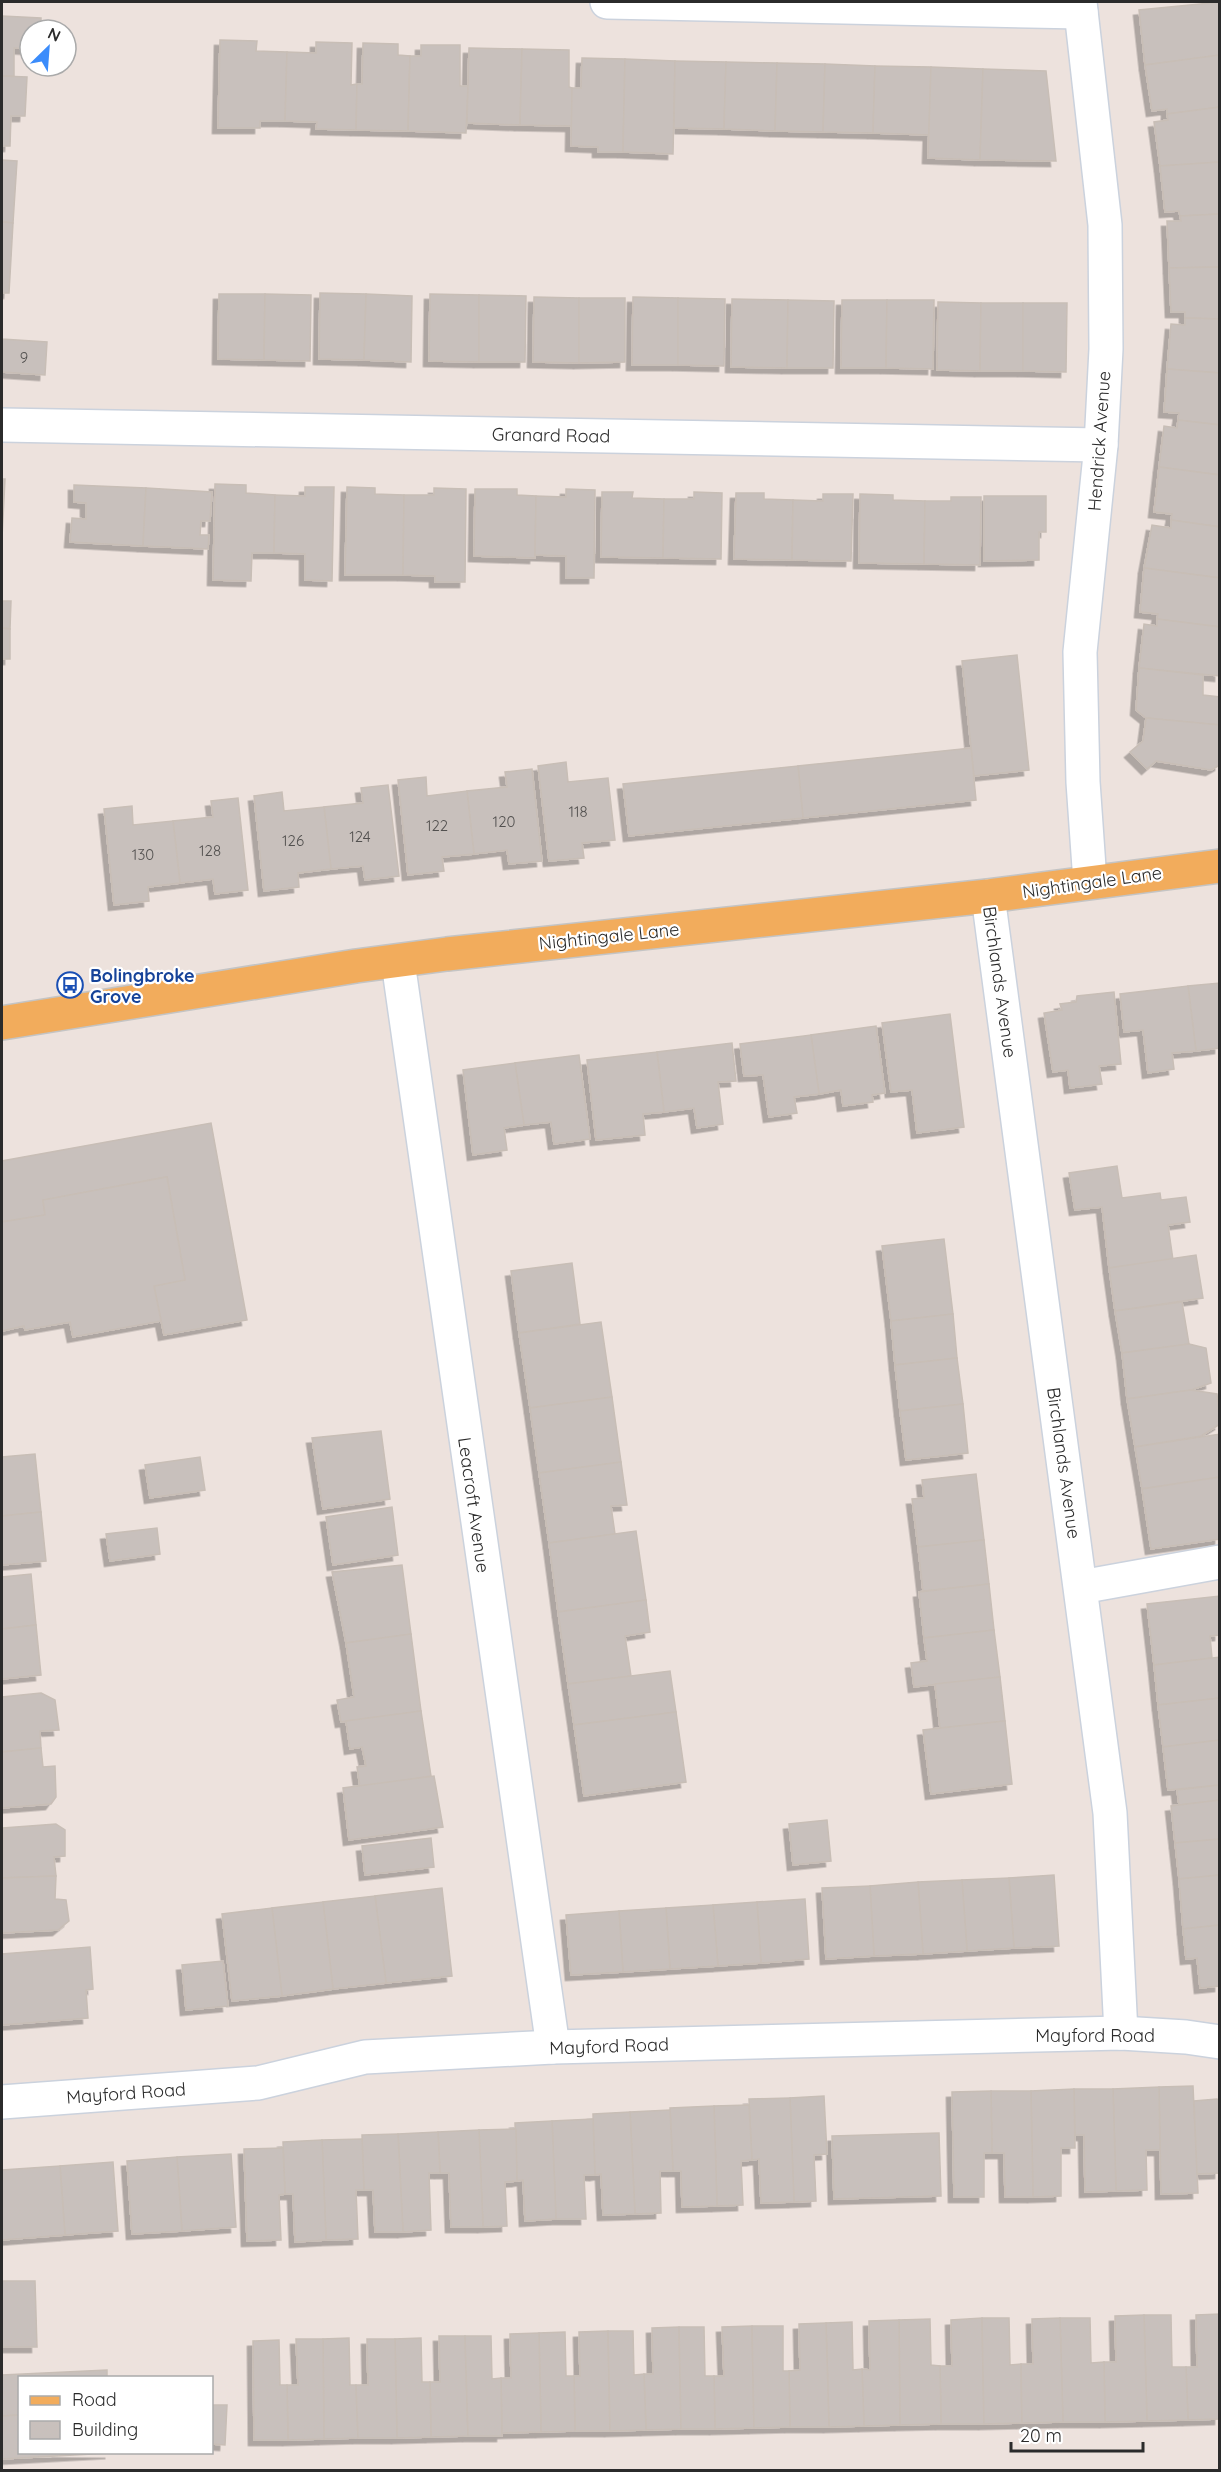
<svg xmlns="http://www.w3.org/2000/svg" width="1221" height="2472" viewBox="0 0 1221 2472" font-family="Quicksand,sans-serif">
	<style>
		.building { fill: #c8c0bc; stroke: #c8beb6; stroke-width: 1.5; filter: url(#shadow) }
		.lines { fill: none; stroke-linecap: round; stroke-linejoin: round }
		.minor-casing { stroke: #cbd2dd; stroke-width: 36 }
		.major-casing { stroke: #c4c4c4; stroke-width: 36 }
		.minor { stroke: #fff; stroke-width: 33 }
		.major { stroke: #f2ac5c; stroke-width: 33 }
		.labels { text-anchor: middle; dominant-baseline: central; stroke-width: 4.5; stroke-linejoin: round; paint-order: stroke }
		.number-label { font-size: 15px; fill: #52504f }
		.street-label { font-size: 18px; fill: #2b2b2b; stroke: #fff }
		.transit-label { font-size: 18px; font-weight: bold; fill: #164399; stroke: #fff; text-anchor: start }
	</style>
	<defs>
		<filter id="shadow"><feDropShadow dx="-5.5" dy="5.5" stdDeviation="0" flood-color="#0004"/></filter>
	</defs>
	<rect width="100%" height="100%" fill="#ede2dd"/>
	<g class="building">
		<path d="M1220 2V55L1145 65 1139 10Z"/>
		<path d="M2 16 41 18V30H30V49L14 48V76H2Z"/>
		<path d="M220 40 257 41 256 51 287 52 285 121H260V128H218Z"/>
		<path d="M316 42 352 43 351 85 357 84 356 130 316 129 317 122 285 121 287 52 316 53Z"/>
		<path d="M363 43 398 44V55L410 56 408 131 356 130 357 84H362Z"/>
		<path d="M421 45H460V86H468L466 133 408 131 410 56H421Z"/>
		<path d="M469 48 522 49 520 125 467 123Z"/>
		<path d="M522 49 569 50V87L572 88V126L520 125Z"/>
		<path d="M1220 55V107L1167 114V109L1152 111 1145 65Z"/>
		<path d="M582 58 625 59 623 152H598V147L571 146 572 88H581Z"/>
		<path d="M625 59 675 61 673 154 623 152Z"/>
		<path d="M675 61 726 62 724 129 674 128Z"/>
		<path d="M726 62 777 63 775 131 724 129Z"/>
		<path d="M777 63 825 64 823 132 775 131Z"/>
		<path d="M825 64 875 66 873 133 823 132Z"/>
		<path d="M875 66 931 67 929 135 873 133Z"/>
		<path d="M931 67 983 69 980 160 928 158Z"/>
		<path d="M983 69 1046 71 1056 161 980 160Z"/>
		<path d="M2 76 27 77 25 116H11L10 146H2Z"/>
		<path d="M1220 107V162L1160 166 1154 122 1168 120 1167 114Z"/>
		<path d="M2 160 17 161 13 223 2 222Z"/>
		<path d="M1220 162V214L1180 216 1179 211 1165 212 1160 166Z"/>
		<path d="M1220 214V267L1169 268 1167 221H1181L1180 216Z"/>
		<path d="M2 222 13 223 9 293H2Z"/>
		<path d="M1220 267V319L1185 318V312H1171L1169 268Z"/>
		<path d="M320 293 366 294 364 360 319 359Z"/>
		<path d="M219 294H265L264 360 218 359Z"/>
		<path d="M265 294 311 295 310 361 264 360Z"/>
		<path d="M366 294 412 296 411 362 364 360Z"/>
		<path d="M430 294 479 295V362L429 361Z"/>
		<path d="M479 295 526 296 525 362H479Z"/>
		<path d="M534 297 579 298V363L533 362Z"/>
		<path d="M633 297 678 298V365H632Z"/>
		<path d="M579 298H625V362L579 363Z"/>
		<path d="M678 298 725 299 724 366 678 365Z"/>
		<path d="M732 299 788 300 787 368 731 367Z"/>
		<path d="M788 300 834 301 833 368H787Z"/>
		<path d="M842 300H887L886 368H841Z"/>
		<path d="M887 300H934L933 369 886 368Z"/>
		<path d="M938 302 981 303 980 371 937 370Z"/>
		<path d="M981 303H1023V371H980Z"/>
		<path d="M1023 303H1067L1066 372 1023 371Z"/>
		<path d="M1185 318 1220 319V373L1167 369 1171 324 1185 325Z"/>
		<path d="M2 322V339L47 342 45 375 2 372Z"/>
		<path d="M1167 369 1220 373V425L1178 420 1179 413 1164 412Z"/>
		<path d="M1178 420 1220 425V475L1159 467 1164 426 1177 428Z"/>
		<path d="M1159 467 1220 475V527L1171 520 1172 514 1154 512Z"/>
		<path d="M2 479H5L2 538Z"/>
		<path d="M215 484 246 485V493L275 495 274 553H252L251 581 213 580Z"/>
		<path d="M74 485 146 488 143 546 70 542 72 518 86 519V503L74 502Z"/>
		<path d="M305 487H334L332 581 305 580V554L274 553 275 495 305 496Z"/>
		<path d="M347 487 375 488V494L404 495 403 575H345Z"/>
		<path d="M146 488 212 492 210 521H201L200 535H209L208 549 143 546Z"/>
		<path d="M434 488 466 489 465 582H435V576L403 575 404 495H434Z"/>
		<path d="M475 489H517V495L536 496 535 558 474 556Z"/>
		<path d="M566 489 595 490 594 578H566V556L535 555 536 496 566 497Z"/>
		<path d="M602 492H633L632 498 664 499 663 558 601 557Z"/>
		<path d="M694 492 722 493 721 559 663 558 664 499H694Z"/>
		<path d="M736 493H764V499L793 500 792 560 734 559Z"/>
		<path d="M823 494H853L851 561 792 560 793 500 823 501Z"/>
		<path d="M860 494 893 495V500L925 501 924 564 859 563Z"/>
		<path d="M984 496H1046V532H1039V560L984 561Z"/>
		<path d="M951 497H981L980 565 924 564 925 501H951Z"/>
		<path d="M1171 520 1220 527V578L1144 568 1152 525 1171 528Z"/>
		<path d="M1144 568 1220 578V627L1157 619 1158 614 1140 612Z"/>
		<path d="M2 601H11L10 629 2 628Z"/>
		<path d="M1157 619 1220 627V676L1139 668 1144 624 1157 626Z"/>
		<path d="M2 628 10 629V659H2Z"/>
		<path d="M1017 655 1029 770 974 776 962 661Z"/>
		<path d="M1139 668 1203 675V695L1220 697V725L1146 718 1136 710Z"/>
		<path d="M1146 718 1220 725V765L1211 770 1156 761 1147 769 1130 752 1143 741Z"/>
		<path d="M971 748 976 800 803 818 798 766Z"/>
		<path d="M566 762 568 782 608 778 615 840 582 843 584 858 549 861 538 766Z"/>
		<path d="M798 766 803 818 629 836 623 784Z"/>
		<path d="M532 769 542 861 509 864 507 850 474 854 467 791 507 787 505 772Z"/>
		<path d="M426 777 427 796 467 791 474 854 442 857 444 871 408 875 398 780Z"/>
		<path d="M388 785 399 876 365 880 363 866 331 869 324 807 363 803 361 788Z"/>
		<path d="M282 792 284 811 324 807 331 869 298 873 299 887 264 891 254 796Z"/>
		<path d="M238 798 248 890 215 894 213 879 180 883 173 821 213 817 211 801Z"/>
		<path d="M132 806 133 825 173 821 180 883 148 887 149 901 114 905 104 809Z"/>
		<path d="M1220 983V1048L1196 1051 1188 986Z"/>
		<path d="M1188 986 1196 1051 1172 1053 1174 1069 1148 1073 1143 1030 1124 1032 1120 994Z"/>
		<path d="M1114 992 1121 1064 1099 1066 1102 1084 1070 1088 1068 1070 1053 1072 1044 1013 1062 1010 1060 1004 1076 1002 1077 996Z"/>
		<path d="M950 1014 964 1127 917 1133 912 1090 891 1092 882 1023Z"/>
		<path d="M876 1026 885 1093 872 1095 873 1102 843 1106 841 1090 819 1094 811 1035Z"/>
		<path d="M811 1035 819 1094 794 1097 797 1113 769 1117 763 1075 744 1076 740 1044Z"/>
		<path d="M732 1043 736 1081 718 1082 723 1124 697 1128 694 1108 664 1112 657 1052Z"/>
		<path d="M657 1052 664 1112 643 1114 645 1135 596 1140 587 1060Z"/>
		<path d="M579 1055 590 1139 554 1144 551 1122 524 1125 515 1063Z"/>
		<path d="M515 1063 524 1125 504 1128 507 1150 473 1155 463 1070Z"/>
		<path d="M211 1123 247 1320 164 1335 154 1286 185 1280 167 1177 43 1200 45 1215 2 1222V1228V1161Z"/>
		<path d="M1117 1166 1122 1198 1160 1193 1161 1200 1186 1197 1190 1222 1168 1225 1173 1260 1109 1268 1102 1207 1075 1210 1069 1173Z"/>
		<path d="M167 1177 185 1280 154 1286 161 1321 73 1337 70 1322 25 1330 24 1326 2 1331V1222L45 1215 43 1200Z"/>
		<path d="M944 1239 953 1314 891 1321 882 1246Z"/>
		<path d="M1196 1255 1203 1298 1115 1311 1109 1268Z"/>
		<path d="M572 1263 580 1324 519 1333 511 1271Z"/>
		<path d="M1182 1302 1189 1344 1122 1353 1115 1311Z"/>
		<path d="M953 1314 957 1358 895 1365 891 1321Z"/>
		<path d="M601 1322 612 1397 530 1408 519 1333Z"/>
		<path d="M1189 1344 1206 1348 1211 1383 1191 1390 1127 1399 1122 1353Z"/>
		<path d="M957 1358 963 1404 900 1411 895 1365Z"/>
		<path d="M1191 1390 1217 1394 1220 1424 1201 1436 1135 1447 1127 1399Z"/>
		<path d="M612 1397 621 1462 539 1473 530 1408Z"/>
		<path d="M963 1404 968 1453 906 1460 900 1411Z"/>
		<path d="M381 1431 390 1499 323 1509 312 1438Z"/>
		<path d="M1220 1434V1477L1142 1489 1135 1447Z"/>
		<path d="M35 1454 41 1512 2 1516V1457Z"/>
		<path d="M200 1457 205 1490 150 1498 145 1465Z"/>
		<path d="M621 1462 627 1505 611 1506 615 1534 549 1543 539 1473Z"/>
		<path d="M976 1474 984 1540 918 1547 912 1499 924 1498 922 1480Z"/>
		<path d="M1220 1477V1539L1151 1549 1142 1489Z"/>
		<path d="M392 1507 398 1555 333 1565 326 1517Z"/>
		<path d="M41 1512 46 1561 2 1565V1516Z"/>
		<path d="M157 1528 160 1554 110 1561 106 1534Z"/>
		<path d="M636 1531 646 1600 558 1612 549 1543Z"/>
		<path d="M984 1540 989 1584 923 1591 918 1547Z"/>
		<path d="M402 1565 411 1634 346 1643 332 1572Z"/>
		<path d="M31 1574 36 1625 2 1629V1577Z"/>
		<path d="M989 1584 994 1630 924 1638 919 1592Z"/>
		<path d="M1220 1596V1635L1210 1636 1212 1658 1154 1665 1147 1604Z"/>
		<path d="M646 1600 650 1632 625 1636 631 1676 568 1684 558 1612Z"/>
		<path d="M36 1625 41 1675 2 1679V1629Z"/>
		<path d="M994 1630 1000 1677 914 1687 911 1663 927 1661 924 1638Z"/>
		<path d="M411 1634 421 1711 341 1722 337 1700 354 1697 346 1643Z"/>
		<path d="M1220 1657V1698L1158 1705 1154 1665Z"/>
		<path d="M670 1671 676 1712 574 1725 568 1684Z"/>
		<path d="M1000 1677 1005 1721 940 1728 935 1684Z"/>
		<path d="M41 1693 55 1700 59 1730 40 1731 41 1748 2 1752V1697Z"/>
		<path d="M1220 1698V1740L1163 1747 1158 1705Z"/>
		<path d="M421 1711 431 1776 360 1787 357 1767 366 1766 362 1747 350 1749 346 1721Z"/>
		<path d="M676 1712 686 1782 584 1796 574 1725Z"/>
		<path d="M1005 1721 1012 1784 931 1794 923 1730Z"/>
		<path d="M1220 1740V1785L1168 1790 1163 1747Z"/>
		<path d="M41 1748 43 1767 55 1766 56 1797 51 1804 2 1808V1752Z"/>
		<path d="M434 1776 443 1827 349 1840 343 1788Z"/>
		<path d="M1220 1785V1800L1179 1805 1177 1790Z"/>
		<path d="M1220 1800V1839L1175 1843 1171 1806Z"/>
		<path d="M827 1820 831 1861 793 1865 789 1824Z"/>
		<path d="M56 1824 65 1830V1856L54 1857 56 1876 2 1878 3 1828Z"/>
		<path d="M431 1838 434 1867 365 1875 362 1846Z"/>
		<path d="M1220 1839V1875L1179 1879 1175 1843Z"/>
		<path d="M1054 1875 1059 1946 1014 1948 1009 1878Z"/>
		<path d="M1220 1875V1925L1183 1929 1179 1879Z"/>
		<path d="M56 1876 55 1899 66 1900 69 1921 58 1930 2 1933V1878Z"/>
		<path d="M1009 1878 1014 1948 967 1951 962 1880Z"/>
		<path d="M962 1880 967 1951 923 1954 918 1882Z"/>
		<path d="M918 1882 923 1954 874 1956 870 1886Z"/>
		<path d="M870 1886 874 1956 826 1959 822 1888Z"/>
		<path d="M442 1888 452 1976 386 1983 375 1896Z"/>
		<path d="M375 1896 386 1983 333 1989 323 1902Z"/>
		<path d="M805 1899 809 1959 761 1963 757 1902Z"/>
		<path d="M323 1902 333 1989 282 1996 272 1908Z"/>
		<path d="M757 1902 761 1963 718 1966 713 1905Z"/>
		<path d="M713 1905 718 1966 670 1969 666 1908Z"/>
		<path d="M272 1908 282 1996 232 2001 222 1914Z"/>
		<path d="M666 1908 670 1969 623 1972 619 1911Z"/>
		<path d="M619 1911 623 1972 571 1975 566 1915Z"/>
		<path d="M1220 1925V1986L1200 1988 1197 1958 1186 1959 1183 1929Z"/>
		<path d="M90 1947 93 1989 86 1990 88 2018 2 2025V1954Z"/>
		<path d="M223 1961 228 2006 186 2010 182 1965Z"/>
		<path d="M1193 2086 1198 2193 1161 2194 1159 2087Z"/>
		<path d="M1159 2087 1160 2150H1146L1147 2190 1116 2191 1113 2089Z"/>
		<path d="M1074 2089H1113L1116 2191 1085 2192 1084 2135H1075Z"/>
		<path d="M1074 2089 1075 2148H1061V2196L1033 2197 1031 2091Z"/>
		<path d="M991 2091H1031L1033 2197H1005L1004 2153H992Z"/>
		<path d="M991 2091 992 2153H984V2197H954L952 2092Z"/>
		<path d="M824 2096 827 2154 814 2155 816 2201 794 2202 790 2098Z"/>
		<path d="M790 2098 794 2202 761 2203 759 2159 752 2160 749 2099Z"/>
		<path d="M1217 2099 1220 2101V2173L1197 2174 1194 2101Z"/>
		<path d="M749 2105 752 2160 741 2161 743 2205 717 2206 714 2106Z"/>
		<path d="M714 2106 717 2206 682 2207 681 2171H673L670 2108Z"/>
		<path d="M670 2110 673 2171H660L661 2213 635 2214 630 2112Z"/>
		<path d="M630 2112 635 2214 603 2215 601 2174 595 2175 593 2114Z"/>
		<path d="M593 2119 595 2175H584L586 2219H556L552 2121Z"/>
		<path d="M552 2121 556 2219 525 2221 523 2180 517 2181 515 2123Z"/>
		<path d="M516 2129 517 2181 505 2182 507 2226 483 2227 479 2130Z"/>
		<path d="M479 2130 483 2227H451L449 2173H440L438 2132Z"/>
		<path d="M438 2132 440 2173H429L431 2230 403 2232 398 2134Z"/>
		<path d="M939 2133 941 2196 834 2199 832 2136Z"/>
		<path d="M398 2134 403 2232H375L373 2190H364L362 2135Z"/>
		<path d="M362 2139 364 2190H356L358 2239 326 2240 322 2140Z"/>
		<path d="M322 2140 326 2240 295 2242 293 2194H285L283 2142Z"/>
		<path d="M283 2148 285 2194 279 2195 281 2240 247 2241 244 2149Z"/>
		<path d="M231 2154 236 2227 182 2231 177 2157Z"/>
		<path d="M177 2157 182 2231 132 2234 127 2161Z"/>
		<path d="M113 2162 118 2231 65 2235 60 2166Z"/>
		<path d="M60 2166 65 2235 2 2240V2170Z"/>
		<path d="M2 2281H35L37 2347H2Z"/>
		<path d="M1220 2314V2419L1188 2420 1186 2367H1197L1196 2315Z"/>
		<path d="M1144 2315H1171L1172 2367H1186L1188 2420 1147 2421Z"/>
		<path d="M1144 2315 1147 2421 1105 2422 1104 2362H1116L1115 2316Z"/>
		<path d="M982 2318 984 2424H941L940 2366H952L951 2320Z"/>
		<path d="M982 2318H1009L1010 2365 1021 2364 1022 2423 984 2424Z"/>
		<path d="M1060 2318H1090L1091 2363 1104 2362 1105 2422H1063Z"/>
		<path d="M1060 2318 1063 2422 1022 2423 1021 2364H1033L1032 2319Z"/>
		<path d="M930 2319 931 2365 940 2366 941 2424 900 2425 899 2320Z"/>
		<path d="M899 2320 900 2425 864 2426 862 2369 870 2370 869 2321Z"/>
		<path d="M852 2322 853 2370 862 2369 864 2426 829 2427 826 2323Z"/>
		<path d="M826 2323 829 2427H790L789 2371 800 2370 799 2324Z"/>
		<path d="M752 2326 754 2428 715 2429 714 2376H724L722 2327Z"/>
		<path d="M752 2326H783V2371H789L790 2427 754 2428Z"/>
		<path d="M679 2327 681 2429 646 2430 644 2374H653L652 2328Z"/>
		<path d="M679 2327H704L705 2376H714L715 2429H681Z"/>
		<path d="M608 2331 610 2431H575L574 2376H580L579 2332Z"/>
		<path d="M608 2331H633L634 2375 644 2374 646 2430 610 2431Z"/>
		<path d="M565 2332 566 2376H574L575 2431 541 2432 539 2333Z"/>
		<path d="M539 2333 541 2432 502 2433 501 2378H511L510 2334Z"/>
		<path d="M439 2336H465L468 2436 431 2437 430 2382H440Z"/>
		<path d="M465 2336H491L492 2379 501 2378 502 2436H468Z"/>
		<path d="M349 2338 350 2385H356L358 2438 324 2439 323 2339Z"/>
		<path d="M421 2338 422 2382H430L431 2437 397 2438 395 2339Z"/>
		<path d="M296 2339H323L324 2439 288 2440 287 2385H298Z"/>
		<path d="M367 2339H395L397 2438H358L356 2385H368Z"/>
		<path d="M279 2340 280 2385H287L288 2440H254L253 2341Z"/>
		<path d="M107 2370V2378H20V2415L2 2416V2375Z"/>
		<path d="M212 2405H227L225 2445 212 2444Z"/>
		<path d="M20 2415V2452L111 2453 2 2459V2416Z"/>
	</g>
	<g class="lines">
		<g class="minor-casing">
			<g id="minor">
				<path d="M607 2 1081 12"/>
				<path d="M1080 2 1105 225 1106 349 1101 445 1080 652 1083 782 1090 882"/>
				<path d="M2 425 1101 445"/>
				<path d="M988 896 1110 1813 1121 2033"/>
				<path d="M398 962 553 2047"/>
				<path d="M1081 1587 1220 1562"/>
				<path d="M2 2102 258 2083 365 2057 553 2047 1121 2033 1186 2037 1220 2042"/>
			</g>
		</g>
		<g class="major-casing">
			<path id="major" d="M2 1023 356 966 447 954 988 896 1220 866"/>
		</g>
		<use href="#minor" class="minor"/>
		<use href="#major" class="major"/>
	</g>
	<defs>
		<g id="bus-ring" transform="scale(1.35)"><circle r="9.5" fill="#fff" stroke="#1a4fb4" stroke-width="1.5"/><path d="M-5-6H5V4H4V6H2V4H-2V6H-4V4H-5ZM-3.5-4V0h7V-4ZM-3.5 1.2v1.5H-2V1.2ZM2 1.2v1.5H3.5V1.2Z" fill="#1a4fb4"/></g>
	</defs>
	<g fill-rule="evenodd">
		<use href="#bus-ring" x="70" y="985"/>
	</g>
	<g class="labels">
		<g class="number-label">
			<text x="24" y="357">9</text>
			<text x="578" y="811">118</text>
			<text x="504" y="821">120</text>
			<text x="437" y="825">122</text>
			<text x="360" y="836">124</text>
			<text x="293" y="840">126</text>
			<text x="210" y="850">128</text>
			<text x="143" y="854">130</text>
		</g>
		<g class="street-label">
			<text transform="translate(551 435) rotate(1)">Granard Road</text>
			<text transform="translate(1099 441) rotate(-86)">Hendrick Avenue</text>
			<text transform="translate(1092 882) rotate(-8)">Nightingale Lane</text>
			<text transform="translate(609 936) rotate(-6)">Nightingale Lane</text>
			<text transform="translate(1000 982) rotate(82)">Birchlands Avenue</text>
			<text transform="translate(1064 1463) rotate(82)">Birchlands Avenue</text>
			<text transform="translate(474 1505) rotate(82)">Leacroft Avenue</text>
			<text x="1095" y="2035">Mayford Road</text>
			<text transform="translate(609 2046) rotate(-2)">Mayford Road</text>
			<text transform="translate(126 2093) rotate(-4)">Mayford Road</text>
		</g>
		<g class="transit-label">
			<text x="90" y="975">Bolingbroke<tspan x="90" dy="21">Grove</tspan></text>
		</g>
	</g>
	<rect width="1221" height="2472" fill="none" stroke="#2b2b2b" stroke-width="6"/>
	<rect x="18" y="2376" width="195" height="78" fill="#ffffff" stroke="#aaaaaa" stroke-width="1.5"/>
	<rect x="30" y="2396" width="30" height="9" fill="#f2ac5c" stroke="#aaaaaa" stroke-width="1.5"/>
	<text x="72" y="2406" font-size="18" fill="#2b2b2b">Road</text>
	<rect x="30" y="2421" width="30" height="18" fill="#c8c0bc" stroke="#aaaaaa" stroke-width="1.5"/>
	<text x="72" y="2436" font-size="18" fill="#2b2b2b">Building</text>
	<g transform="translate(48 48) rotate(25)"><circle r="28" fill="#ffffff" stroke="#aaaaaa" stroke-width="1.5"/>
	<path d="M0-4.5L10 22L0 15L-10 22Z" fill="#3b8cfb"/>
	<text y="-9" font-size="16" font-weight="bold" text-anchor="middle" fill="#2b2b2b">N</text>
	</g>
	<path d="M1011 2442v9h132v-9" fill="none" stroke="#2b2b2b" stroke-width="3"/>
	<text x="1020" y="2442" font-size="18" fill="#2b2b2b" stroke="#ffffff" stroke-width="4.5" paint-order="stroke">20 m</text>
</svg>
